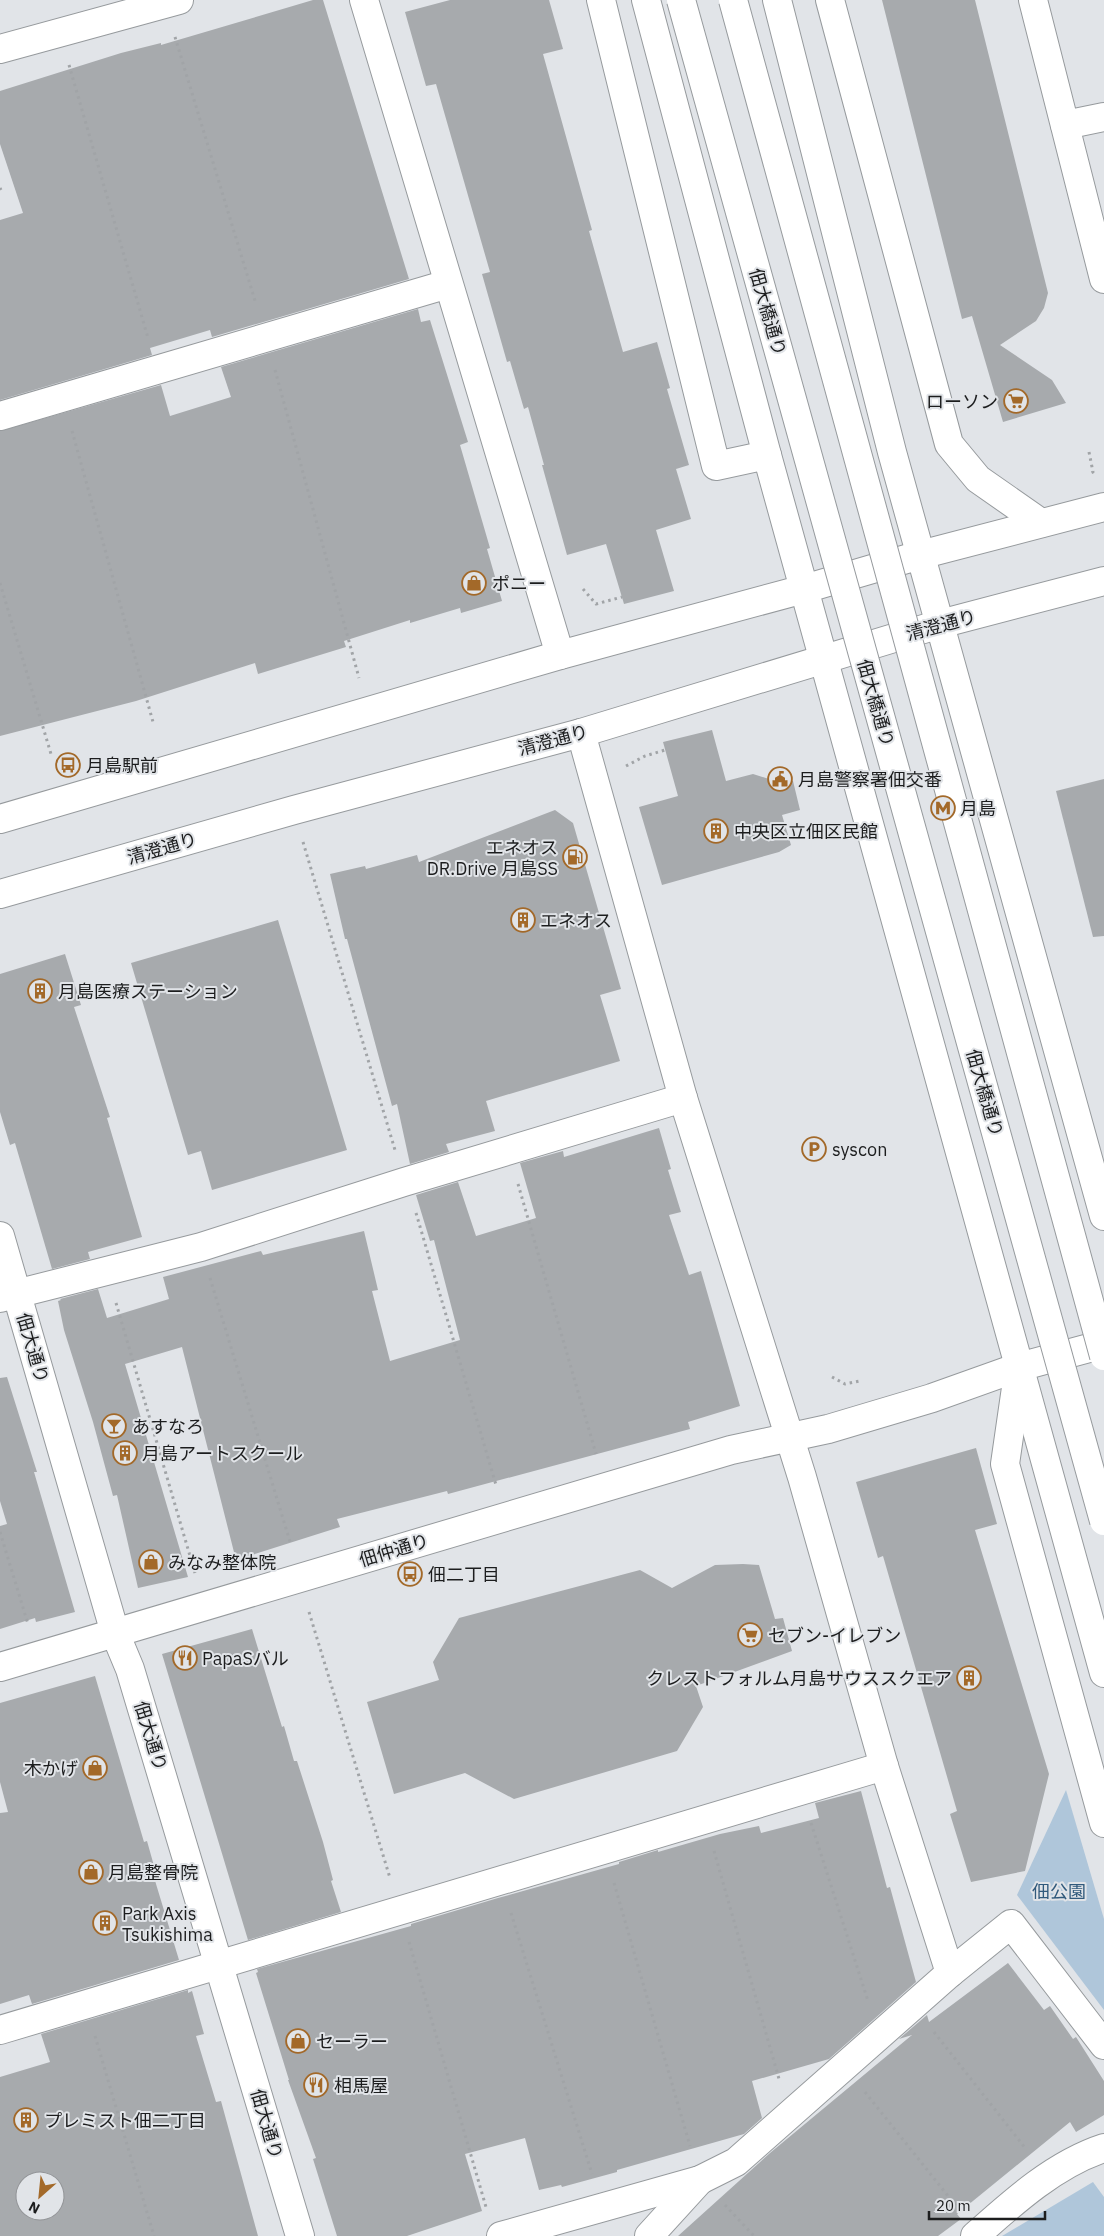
<svg xmlns="http://www.w3.org/2000/svg" width="1104" height="2236" viewBox="0 0 1104 2236" font-family="'IBM Plex Sans','Noto Sans JP',sans-serif">
	<style>
		.green { fill: #afc6da }
		.building { fill: #a7aaad; fill-rule: evenodd }
		.lines { fill: none; stroke-linecap: round; stroke-linejoin: round }
		.street-casing { stroke: #969a9d; stroke-width: 30 }
		.secondary-casing { stroke: #969a9d; stroke-width: 30 }
		.path { stroke: #a1a4a7; stroke-width: 3; stroke-dasharray: 2.5 4; stroke-linecap: butt }
		.street { stroke: #fff; stroke-width: 28 }
		.secondary { stroke: #fff; stroke-width: 28 }
		.secondary-bridge-casing { stroke: #969a9d; stroke-width: 30; stroke-linecap: butt }
		.secondary-bridge { stroke: #fff; stroke-width: 28 }
		.labels { text-anchor: middle; dominant-baseline: central; stroke-width: 4; stroke-linejoin: round; paint-order: stroke }
		.street-label { font-size: 18px; fill: #1c1d1e; stroke: #e1e4e8 }
		.poi-label { font-size: 18px; fill: #1c1d1e; stroke: #e1e4e8; text-anchor: start }
		.park-label { font-size: 18px; fill: #315a7c; stroke: #e1e4e8 }
	</style>
	<rect width="100%" height="100%" fill="#e1e4e8"/>
	<g class="green">
		<path d="M1066 1790 1104 1919V2010L1017 1895Z"/>
		<path d="M1093 2182 1104 2197V2236H1002Z"/>
	</g>
	<g class="building">
		<path d="M313 0H323L409 279 212 337 210 330 150 348 152 355 0 400V220L23 213 0 144V91L121 53 161 43V45Z"/>
		<path d="M450 0H549L563 49 543 54 592 230 589 231 623 352 657 342 670 388 667 389 689 465 676 469 691 519 656 530 674 591 624 604 606 544 567 555 542 465H544L528 407 524 409 510 361 507 362 482 274 490 272 436 84 426 86 405 12Z"/>
		<path d="M882 0H975L1048 293 1044 308 1036 321 1000 345 1052 380 1066 403 1003 422 972 316 962 319Z"/>
		<path d="M418 309 421 322 430 320 468 442 460 445 490 548 487 549 502 601 461 613 460 608 410 623V620L344 641 346 647 258 674 255 663 136 701 0 736V431L161 385 170 416 231 397 221 367Z"/>
		<path d="M712 730 726 781 753 774 769 779 772 772 793 781 800 810 782 815 791 845 779 852 662 885 639 807 678 796 663 742Z"/>
		<path d="M1104 779V936L1093 937 1056 791Z"/>
		<path d="M555 810 573 823 621 989 600 995 620 1061 486 1101 495 1131 446 1144 449 1152 410 1164 397 1104 392 1106 347 939H345L330 874 365 866 366 869 417 855 419 862Z"/>
		<path d="M278 920 347 1150 212 1190 201 1151 188 1155 131 963Z"/>
		<path d="M65 954 81 1005 74 1007 110 1117 107 1118 142 1237 88 1252 90 1259 52 1269 15 1143 10 1145 0 1112V974Z"/>
		<path d="M659 1128 671 1169 668 1170 681 1212 669 1215 689 1275 701 1271 740 1406 688 1422 690 1429 448 1494 447 1491 337 1519 340 1527 236 1560 182 1347 125 1364 188 1577 138 1588 117 1495 113 1496 93 1422 64 1330 58 1301 61 1300 60 1299 98 1289 107 1318 169 1299 163 1277 261 1251 263 1255 364 1231 378 1290 372 1291 390 1361 460 1340 434 1240 430 1241 416 1195 458 1182 476 1236 536 1218 520 1163 563 1151 564 1157Z"/>
		<path d="M7 1377 37 1472H34L75 1612 36 1622 35 1618 0 1629V1526L7 1524 0 1501V1378Z"/>
		<path d="M976 1448 997 1524 975 1530 1049 1774 1025 1871 971 1882 950 1814 957 1811 883 1556 878 1558 856 1482Z"/>
		<path d="M743 1564 759 1565 775 1619 783 1618 792 1651 696 1686 703 1707 677 1751 514 1799 465 1773 394 1794 367 1702 439 1680 433 1662 459 1618 640 1570 672 1588 715 1565Z"/>
		<path d="M252 1629 282 1727 284 1726 294 1761H297L323 1842 333 1880 331 1881 341 1912 248 1940 162 1654Z"/>
		<path d="M95 1676 144 1842 147 1841 156 1873 153 1874 179 1960 32 2004 29 1995 0 2004V1813L8 1812 0 1782V1703Z"/>
		<path d="M861 1791 887 1888 890 1887 916 1982 829 2059 752 2081 762 2118 744 2134 617 2170V2172L562 2187 561 2185 539 2190 525 2138 465 2154 482 2211 407 2236H337L313 2159 316 2158 288 2080H289L256 1973 258 1972 257 1969 411 1926V1924L498 1898 619 1864V1862L658 1850V1852L720 1834 759 1826 761 1833 819 1818 815 1803Z"/>
		<path d="M1008 1963 1044 2010 1050 2006 1073 2039 1076 2037 1104 2081V2115L1076 2132 1070 2122 957 2214 961 2219 938 2236H678L770 2153 912 2035 899 2039 927 2015 929 2022Z"/>
		<path d="M188 1990V1993L192 1991 204 2034 196 2036 216 2102 221 2101 258 2236H0V2077L50 2062 41 2034ZM25 2181H55V2211H25Z"/>
	</g>
	<g class="lines">
		<g class="street-casing">
			<g id="street">
				<path d="M601 0 716 466 767 455"/>
				<path d="M830 0 949 444 978 479 1041 523"/>
				<path d="M1065 125 1104 117"/>
				<path d="M0 416 448 284"/>
				<path d="M0 1298 201 1247 404 1182 683 1098"/>
				<path d="M1019 1367 1005 1464 1104 1823"/>
				<path d="M0 2030 884 1766"/>
				<path d="M501 2236 700 2180 736 2162 950 1973 1011 1924 1104 2045"/>
				<path d="M649 2236 700 2180"/>
			</g>
		</g>
		<g class="secondary-casing">
			<g id="secondary">
				<path d="M364 0 560 655"/>
				<path d="M646 0 767 455 1104 1673"/>
				<path d="M777 0 892 452 1104 1216"/>
				<path d="M1033 0 1104 279"/>
				<path d="M0 49 179 0"/>
				<path d="M581 733 683 1098 802 1477 884 1766 950 1973"/>
				<path d="M0 819 560 655 804 589 920 555 1104 507"/>
				<path d="M0 894 294 810 581 733 940 624 1104 581"/>
				<path d="M0 1236 115 1633 130 1669 300 2236"/>
				<path d="M0 1667 731 1450 828 1429 932 1398 1019 1367 1104 1344"/>
				<path d="M975 2236C1013 2202 1055 2164 1104 2148"/>
			</g>
		</g>
		<g class="path">
			<path d="M175 37 256 304"/>
			<path d="M69 65 148 338"/>
			<path d="M0 188 1 190"/>
			<path d="M275 370 359 678"/>
			<path d="M72 431 153 722"/>
			<path d="M1089 452 1093 472 1091 473"/>
			<path d="M0 583 51 754"/>
			<path d="M583 589 596 604 622 597"/>
			<path d="M626 766 645 756 665 750"/>
			<path d="M303 842 395 1150"/>
			<path d="M518 1184 596 1454"/>
			<path d="M416 1213 496 1485"/>
			<path d="M210 1278 291 1545"/>
			<path d="M116 1303 195 1573"/>
			<path d="M832 1377 845 1384 860 1381"/>
			<path d="M0 1532 28 1624"/>
			<path d="M309 1612 390 1878"/>
			<path d="M811 1823 868 2001"/>
			<path d="M714 1851 779 2079"/>
			<path d="M614 1883 690 2146"/>
			<path d="M511 1913 592 2174"/>
			<path d="M409 1942 486 2207"/>
			<path d="M934 2032 1026 2149"/>
			<path d="M95 2036 154 2236"/>
			<path d="M865 2092 956 2206"/>
			<path d="M725 2205 754 2236"/>
		</g>
		<use href="#street" class="street"/>
		<use href="#secondary" class="secondary"/>
		<g class="secondary-bridge-casing">
			<g id="secondary-bridge">
				<path d="M681 0 1104 1521"/>
				<path d="M733 0 1104 1356"/>
			</g>
		</g>
		<use href="#secondary-bridge" class="secondary-bridge"/>
	</g>
	<defs>
		<g id="supermarket-ring" transform="scale(1.25)"><circle r="9.5" fill="#e1e4e8" stroke="#a36929" stroke-width="1.5"/><path d="M-6-5.5h2.5l.6 2H6L4.5 2H-2.5L-4.4-4H-6ZM-1.5 3.2a1.3 1.3 0 1 0 .1 0ZM3 3.2a1.3 1.3 0 1 0 .1 0Z" fill="#a36929"/></g>
		<g id="shop-ring" transform="scale(1.25)"><circle r="9.5" fill="#e1e4e8" stroke="#a36929" stroke-width="1.5"/><path d="M-5-2.5h2.3a2.7 3.5 0 0 1 5.4 0H5L5.5 6h-11ZM-1.5-2.5h3a1.5 2.3 0 0 0-3 0Z" fill="#a36929"/></g>
		<g id="bus-ring" transform="scale(1.25)"><circle r="9.5" fill="#e1e4e8" stroke="#a36929" stroke-width="1.5"/><path d="M-5-6H5V4H4V6H2V4H-2V6H-4V4H-5ZM-3.5-4V0h7V-4ZM-3.5 1.2v1.5H-2V1.2ZM2 1.2v1.5H3.5V1.2Z" fill="#a36929"/></g>
		<g id="civic-ring" transform="scale(1.25)"><circle r="9.5" fill="#e1e4e8" stroke="#a36929" stroke-width="1.5"/><path d="M-.6-6.5H3V-4.5H.6V-3L4-1V1h2V6H-6V1h2V-1L-.6-3ZM-1.2 2.5V6h2.4V2.5Z" fill="#a36929"/></g>
		<g id="metro-ring" transform="scale(1.25)"><circle r="9.5" fill="#e1e4e8" stroke="#a36929" stroke-width="1.5"/><path d="M-5.5 5V-5H-3L0 0L3-5H5.5V5H3V-.5L0 4L-3-.5V5Z" fill="#a36929"/></g>
		<g id="building-ring" transform="scale(1.25)"><circle r="9.5" fill="#e1e4e8" stroke="#a36929" stroke-width="1.5"/><path d="M-4-6H4V6H1V3H-1V6H-4ZM-2.5-4.3h1.7v1.8h-1.7ZM.8-4.3h1.7v1.8H.8ZM-2.5-1h1.7V.8h-1.7ZM.8-1h1.7V.8H.8Z" fill="#a36929"/></g>
		<g id="fuel-ring" transform="scale(1.25)"><circle r="9.5" fill="#e1e4e8" stroke="#a36929" stroke-width="1.5"/><path d="M-5.5-6h7V0h2V4h1.3V-2.5L3-4.5l.8-.8L6-3V5H2.5V1h-1V6h-7ZM-4.2-4.7v3.2H.2V-4.7Z" fill="#a36929"/></g>
		<g id="parking-ring" transform="scale(1.25)"><circle r="9.5" fill="#e1e4e8" stroke="#a36929" stroke-width="1.5"/><path d="M-3.5-5.5H1a3.5 3.5 0 0 1 0 7H-1V5.5H-3.5ZM-1-3.4V-.6H.8a1.4 1.4 0 0 0 0-2.8Z" fill="#a36929"/></g>
		<g id="bar-ring" transform="scale(1.25)"><circle r="9.5" fill="#e1e4e8" stroke="#a36929" stroke-width="1.5"/><path d="M-6-5H6L.8 .8V4.5H3.5V6h-7V4.5H-.8V.8Z" fill="#a36929"/></g>
		<g id="restaurant-ring" transform="scale(1.25)"><circle r="9.5" fill="#e1e4e8" stroke="#a36929" stroke-width="1.5"/><path d="M-5-6h1v4h1v-4h1v4h1v-4h1v5L-1.5 .5V6h-2V.5L-5-1ZM5-6V6H3V1.5H1.5Q1.5-4 5-6Z" fill="#a36929"/></g>
	</defs>
	<g fill-rule="evenodd">
		<use href="#supermarket-ring" x="1016" y="401"/>
		<use href="#shop-ring" x="474" y="583"/>
		<use href="#bus-ring" x="68" y="765"/>
		<use href="#civic-ring" x="780" y="779"/>
		<use href="#metro-ring" x="943" y="808"/>
		<use href="#building-ring" x="716" y="831"/>
		<use href="#fuel-ring" x="575" y="857"/>
		<use href="#building-ring" x="523" y="920"/>
		<use href="#building-ring" x="40" y="991"/>
		<use href="#parking-ring" x="814" y="1149"/>
		<use href="#bar-ring" x="114" y="1426"/>
		<use href="#building-ring" x="125" y="1453"/>
		<use href="#shop-ring" x="151" y="1562"/>
		<use href="#bus-ring" x="410" y="1574"/>
		<use href="#supermarket-ring" x="750" y="1635"/>
		<use href="#restaurant-ring" x="185" y="1658"/>
		<use href="#building-ring" x="969" y="1678"/>
		<use href="#shop-ring" x="95" y="1768"/>
		<use href="#shop-ring" x="91" y="1872"/>
		<use href="#building-ring" x="105" y="1923"/>
		<use href="#shop-ring" x="298" y="2041"/>
		<use href="#restaurant-ring" x="316" y="2085"/>
		<use href="#building-ring" x="26" y="2120"/>
	</g>
	<g class="labels">
		<g class="street-label">
			<text transform="translate(768 312) rotate(74)">佃大橋通り</text>
			<text transform="translate(941 625) rotate(-15)">清澄通り</text>
			<text transform="translate(876 703) rotate(74)">佃大橋通り</text>
			<text transform="translate(553 740) rotate(-15)">清澄通り</text>
			<text transform="translate(162 848) rotate(-16)">清澄通り</text>
			<text transform="translate(985 1093) rotate(74)">佃大橋通り</text>
			<text transform="translate(33 1348) rotate(74)">佃大通り</text>
			<text transform="translate(394 1550) rotate(-17)">佃仲通り</text>
			<text transform="translate(151 1736) rotate(73)">佃大通り</text>
			<text transform="translate(267 2124) rotate(74)">佃大通り</text>
		</g>
		<g class="poi-label">
			<text x="998" y="401" text-anchor="end">ローソン</text>
			<text x="492" y="583">ポニー</text>
			<text x="86" y="765">月島駅前</text>
			<text x="798" y="779">月島警察署佃交番</text>
			<text x="960" y="808">月島</text>
			<text x="734" y="831">中央区立佃区民館</text>
			<text x="558" y="847" text-anchor="end">エネオス<tspan x="558" dy="21">DR.Drive 月島SS</tspan></text>
			<text x="540" y="920">エネオス</text>
			<text x="58" y="991">月島医療ステーション</text>
			<text x="832" y="1149">syscon</text>
			<text x="132" y="1426">あすなろ</text>
			<text x="142" y="1453">月島アートスクール</text>
			<text x="168" y="1562">みなみ整体院</text>
			<text x="428" y="1574">佃二丁目</text>
			<text x="768" y="1635">セブン-イレブン</text>
			<text x="202" y="1658">PapaSバル</text>
			<text x="952" y="1678" text-anchor="end">クレストフォルム月島サウススクエア</text>
			<text x="78" y="1768" text-anchor="end">木かげ</text>
			<text x="108" y="1872">月島整骨院</text>
			<text x="122" y="1913">Park Axis<tspan x="122" dy="21">Tsukishima</tspan></text>
			<text x="316" y="2041">セーラー</text>
			<text x="334" y="2085">相馬屋</text>
			<text x="44" y="2120">プレミスト佃二丁目</text>
		</g>
		<g class="park-label">
			<text x="1059" y="1891">佃公園</text>
		</g>
	</g>
	<g transform="translate(40 2196) rotate(207)"><circle r="24" fill="#e1e4e8" stroke="#929497"/>
	<path d="M0-4L9 19L0 12L-9 19Z" fill="#a36929"/>
	<text y="-8" font-size="14" font-weight="bold" text-anchor="middle" fill="#1c1d1e">N</text>
	</g>
	<path d="M929 2211v8h116v-8" fill="none" stroke="#1c1d1e" stroke-width="2.5"/>
	<text x="936" y="2211" font-size="15" fill="#1c1d1e" stroke="#e1e4e8" stroke-width="4" paint-order="stroke">20 m</text>
</svg>
